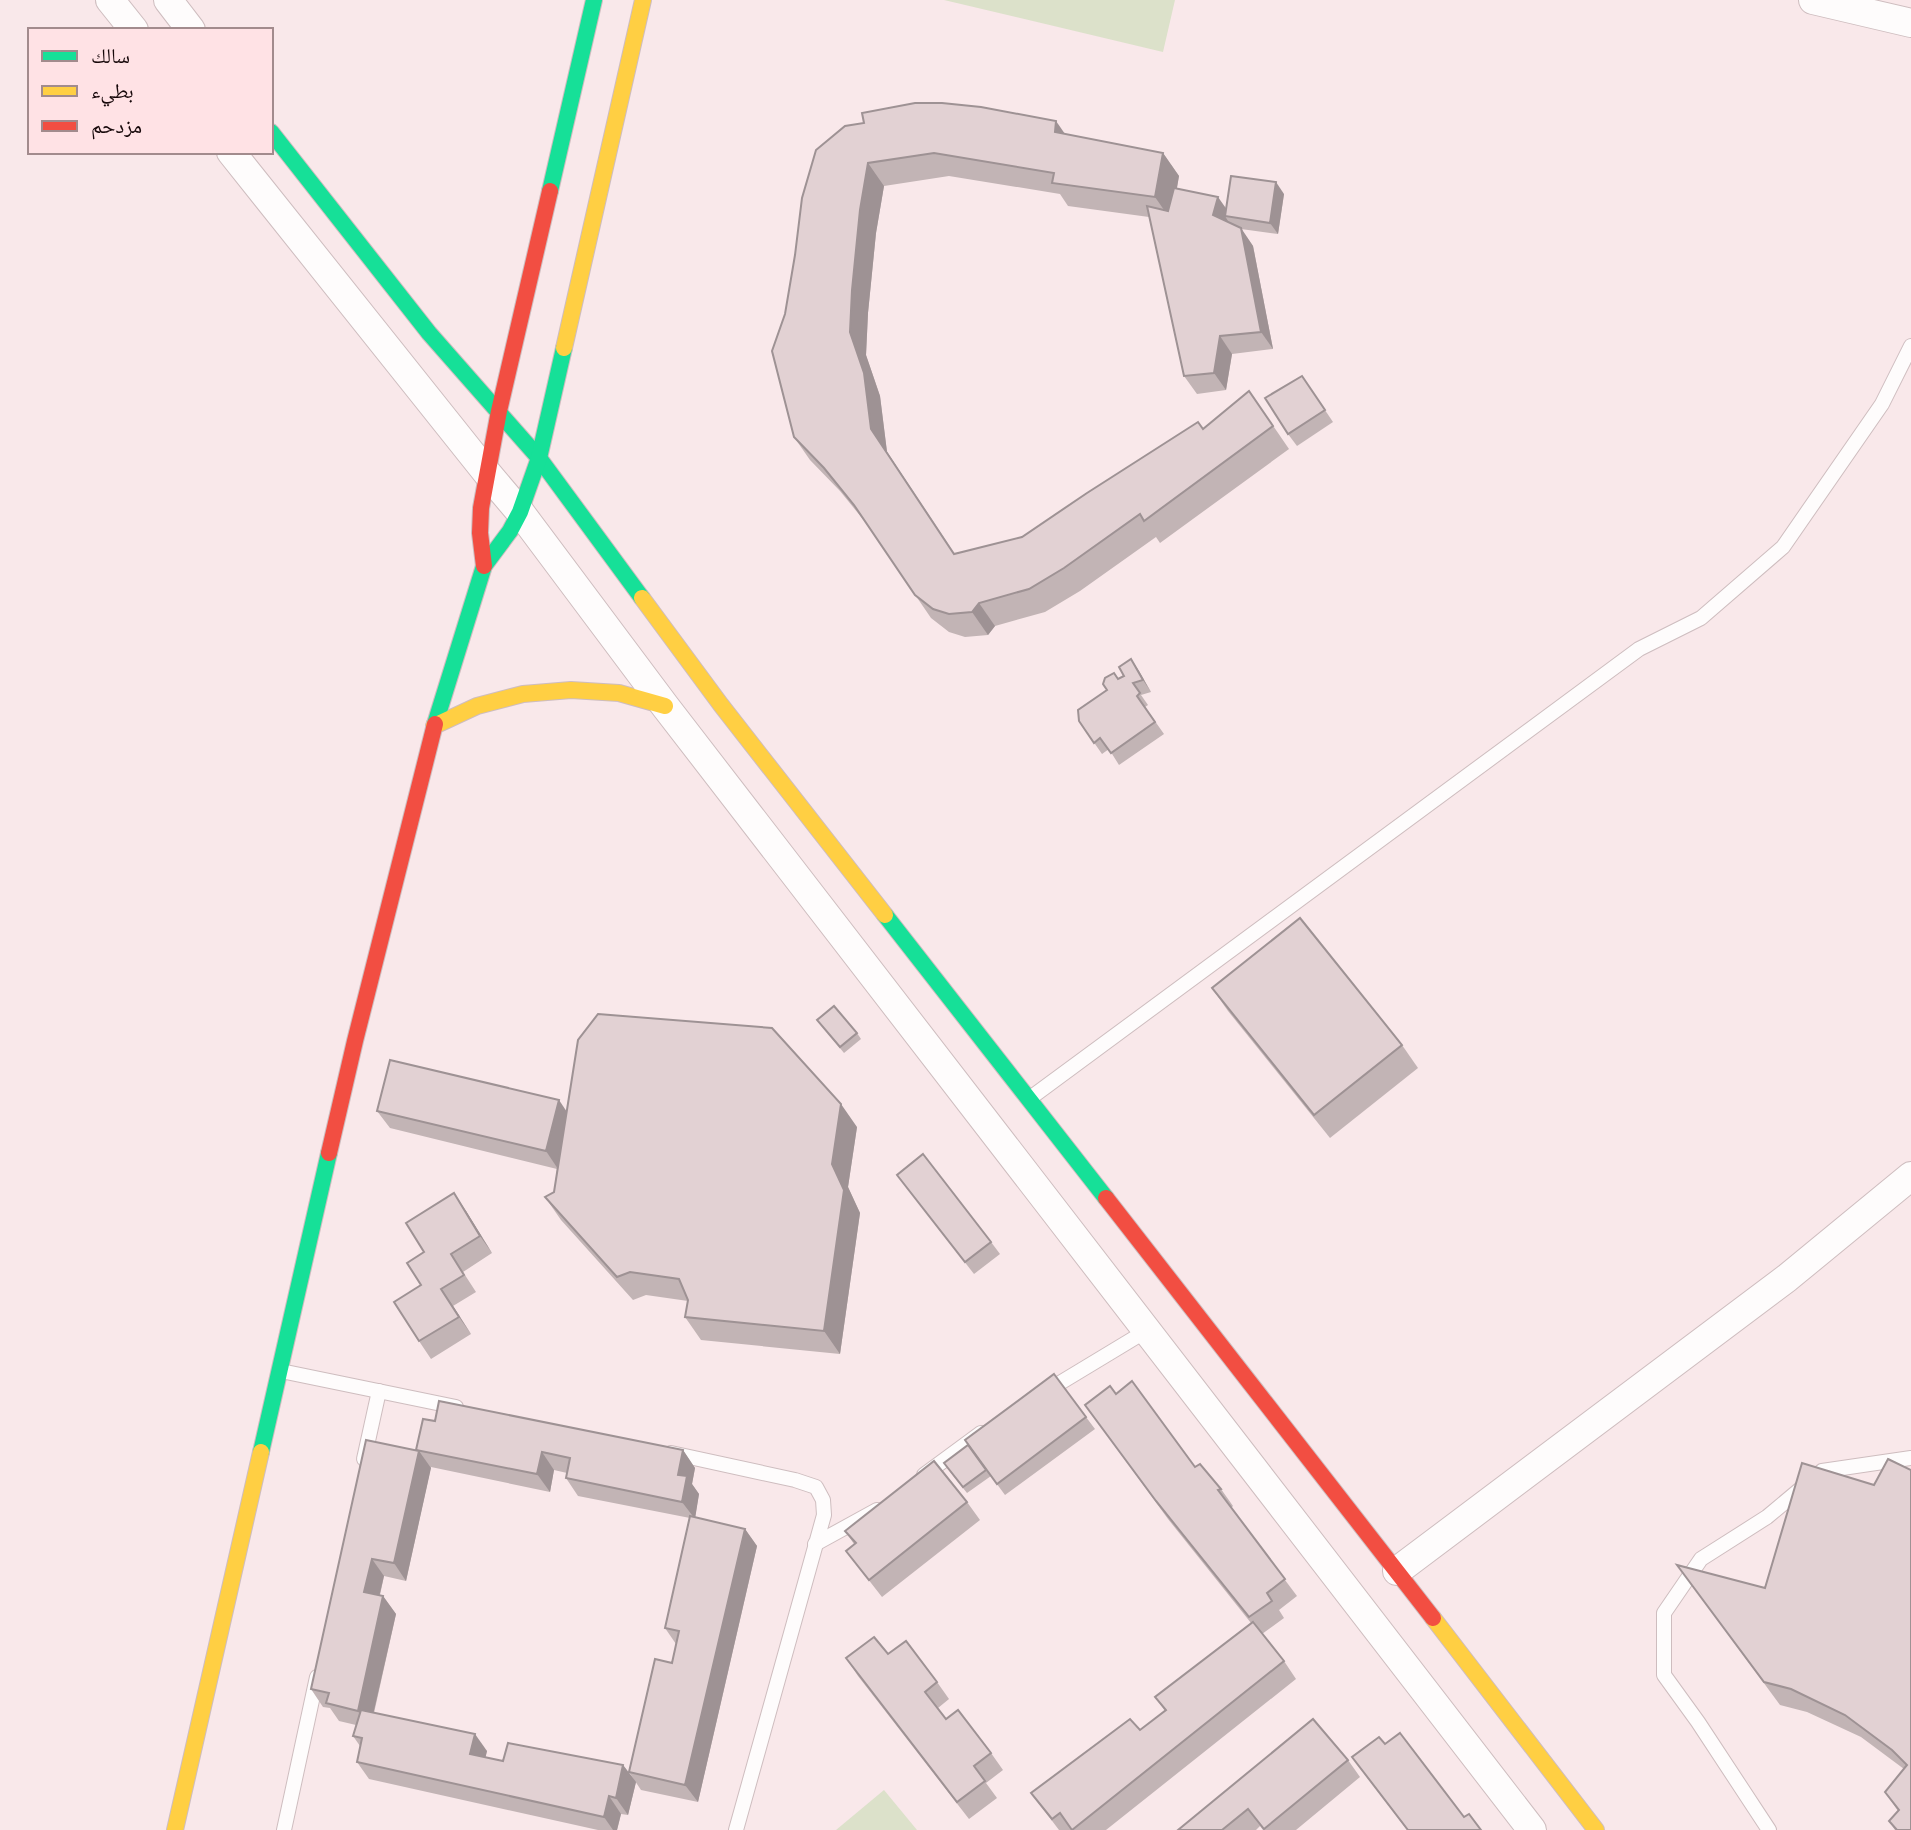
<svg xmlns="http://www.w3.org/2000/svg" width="1911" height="1830" viewBox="0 0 1911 1830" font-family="Helvetica,'Noto Naskh Arabic',sans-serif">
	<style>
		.green { fill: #dce1ca }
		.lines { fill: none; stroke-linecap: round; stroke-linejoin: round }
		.lane-casing { stroke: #cebdbf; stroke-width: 16 }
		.street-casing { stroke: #cebdbf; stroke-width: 30 }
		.fast-casing { stroke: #cebdbf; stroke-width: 18 }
		.slow-casing { stroke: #cebdbf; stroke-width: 18 }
		.jam-casing { stroke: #cebdbf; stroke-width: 18 }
		.lane { stroke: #fefcfc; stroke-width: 14 }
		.street { stroke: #fefcfc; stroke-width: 28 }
		.fast { stroke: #16e098; stroke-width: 16 }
		.slow { stroke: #ffcf43; stroke-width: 16 }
		.jam { stroke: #f24e42; stroke-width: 16 }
		.wall { fill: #c2b4b5 }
		.shaded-wall { fill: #9e9294 }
		.building { fill: #e2d1d3; stroke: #9e9294; stroke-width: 2 }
	</style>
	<rect width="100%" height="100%" fill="#f9e8ea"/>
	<g class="green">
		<path d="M944 0H1175L1163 52Z"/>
		<path d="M884 1790 917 1830H836Z"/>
	</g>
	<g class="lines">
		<g class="lane-casing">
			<g id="lane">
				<path d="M1029 1099 1639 649 1701 618 1783 547 1882 404 1911 346"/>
				<path d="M281 1371 456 1407"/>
				<path d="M1045 1392 1146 1331"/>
				<path d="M671 1453 795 1480 816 1487 823 1500 824 1515 736 1830"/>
				<path d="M364 1459 379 1391"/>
				<path d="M924 1475 981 1433"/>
				<path d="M815 1544 877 1510"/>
				<path d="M284 1830 317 1677"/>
				<path d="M1769 1830 1698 1722 1664 1675V1613L1701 1559 1767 1517 1822 1471 1911 1458"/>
			</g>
		</g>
		<g class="street-casing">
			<g id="street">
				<path d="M110 0 134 30"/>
				<path d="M168 0 191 30"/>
				<path d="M1813 0 1911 23"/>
				<path d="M231 152 487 473 520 512 665 706 1532 1830"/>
				<path d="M1397 1571 1787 1278 1911 1176"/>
			</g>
		</g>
		<g class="fast-casing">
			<g id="fast">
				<path d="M271 132 429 333 539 458 642 598"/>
				<path d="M550 191 594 0"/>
				<path d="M435 724 484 566 510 531 520 512 539 458 564 348"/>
				<path d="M885 915 1106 1198"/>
				<path d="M261 1452 329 1153"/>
			</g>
		</g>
		<g class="slow-casing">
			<g id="slow">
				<path d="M564 348 643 0"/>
				<path d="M642 598 721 705 885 915"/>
				<path d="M434 726 477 706 523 694 571 690 619 693 665 706"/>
				<path d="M1433 1618 1596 1830"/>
				<path d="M175 1830 261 1452"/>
			</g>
		</g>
		<g class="jam-casing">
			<g id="jam">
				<path d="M484 566 480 533 481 508 499 411 550 191"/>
				<path d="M329 1153 355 1041 435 724"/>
				<path d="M1106 1198 1433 1618"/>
			</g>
		</g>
		<use href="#lane" class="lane"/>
		<use href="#street" class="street"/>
		<use href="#fast" class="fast"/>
		<use href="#slow" class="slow"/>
		<use href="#jam" class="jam"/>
	</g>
	<g class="wall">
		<path d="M1065 134 1163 153 1179 176 1177 188 1226 209 1284 194 1278 234 1241 229 1253 246 1273 349 1232 354 1226 390 1197 394 1184 376 1149 217 1068 206 1060 194 949 176 884 186 876 233 868 313 866 355 880 396 887 452 954 554 1022 537 1203 428 1265 414 1289 449 1160 543 1156 537 1080 591 1045 612 995 626 988 635 965 637 949 632 931 618 866 523 840 491 810 460 794 437 785 314 816 150Z"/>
		<path d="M1302 376 1333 422 1297 446 1288 434Z"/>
		<path d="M1131 659 1151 692 1141 695 1148 705 1145 707 1164 734 1119 765 1109 749 1102 754 1079 721 1107 690 1124 676Z"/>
		<path d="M1212 988 1402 1045 1418 1068 1330 1138 1228 1011Z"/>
		<path d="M817 1020 857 1033 861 1039 844 1053Z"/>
		<path d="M377 1111H566L857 1127 848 1187 860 1213 840 1354 701 1340 685 1317 688 1301 646 1295 633 1300 561 1220 545 1197 554 1192 557 1169 390 1128Z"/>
		<path d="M897 1175 991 1242 1000 1254 974 1274Z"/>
		<path d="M466 1211 492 1253 463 1272 476 1292 453 1306 471 1334 431 1359 419 1341 421 1285Z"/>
		<path d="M1116 1394 1195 1467 1221 1489 1233 1506 1231 1508 1297 1596 1279 1610 1284 1618 1262 1634 1284 1661 1296 1679 1106 1830H1059L1031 1793 1140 1730 1165 1711 1155 1697 1251 1623 1168 1519 1085 1405Z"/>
		<path d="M1086 1417 1095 1429 1005 1495 991 1476 967 1493 948 1469Z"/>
		<path d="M435 1421 683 1450 695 1468 692 1484 699 1494 695 1517 745 1529 757 1546 698 1802 641 1790 629 1772 672 1663 676 1644 665 1628 690 1518 578 1496 566 1478 567 1473 554 1470 550 1492 431 1467 406 1581 384 1576 380 1595 383 1596 396 1614 374 1713 487 1751 485 1758 503 1761 623 1765 636 1782 628 1815 621 1814 617 1830H598L369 1779 357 1762 360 1746 353 1736 356 1725 339 1721 330 1708 323 1707 311 1689 417 1450Z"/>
		<path d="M1888 1459 1911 1830H1895L1889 1821 1898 1811 1885 1792 1904 1769 1861 1737 1807 1712 1780 1705 1677 1565 1765 1588 1874 1485Z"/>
		<path d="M967 1502 980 1520 882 1597 846 1551 854 1544 845 1531Z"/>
		<path d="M888 1654 937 1682 949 1699 938 1708 946 1719 991 1753 1003 1770 986 1783 997 1798 969 1819 858 1676 846 1658Z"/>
		<path d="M1385 1744 1464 1817 1481 1830H1407L1352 1757Z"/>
		<path d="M1348 1760 1360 1777 1296 1830H1263L1260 1826 1256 1830H1178Z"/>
	</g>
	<g class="shaded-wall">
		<path d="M1056 121 1072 144 1055 132Z"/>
		<path d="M1163 153 1179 176 1171 220 1155 197Z"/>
		<path d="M868 163 884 186 876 233 868 313 866 355 880 396 887 452 970 577 871 429 850 332 852 290 860 210Z"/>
		<path d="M1276 182 1284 194 1278 234 1270 223Z"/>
		<path d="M1218 197 1230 214 1225 216 1228 221 1226 233 1213 215Z"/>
		<path d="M1241 228 1253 246 1273 349 1261 332Z"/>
		<path d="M1220 336 1232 354 1226 390 1214 373Z"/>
		<path d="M979 603 995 626 988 635 972 612Z"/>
		<path d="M1131 659 1139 671 1151 692 1143 680Z"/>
		<path d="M559 1100 571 1118 558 1169 546 1151Z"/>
		<path d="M841 1104 857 1127 848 1187 860 1213 840 1354 824 1331 832 1164Z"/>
		<path d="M454 1193 466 1211 492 1253 480 1236Z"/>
		<path d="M441 1289 453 1306 471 1334 459 1317Z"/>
		<path d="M683 1450 695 1468 692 1484 699 1494 695 1519 682 1502 678 1475Z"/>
		<path d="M419 1451 431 1468 406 1581 394 1563Z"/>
		<path d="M542 1452 554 1470 550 1492 537 1474Z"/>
		<path d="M745 1529 757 1546 698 1802 685 1785Z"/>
		<path d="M372 1559 384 1576 376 1610 364 1592Z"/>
		<path d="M383 1596 396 1614 370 1728 358 1711Z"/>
		<path d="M475 1734 487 1751 482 1772 470 1754Z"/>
		<path d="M623 1765 636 1782 628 1815 616 1798Z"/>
		<path d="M609 1796 621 1814 617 1830H613L604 1817Z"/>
	</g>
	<g class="building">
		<path d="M915 103H942L981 107 1056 121 1055 132 1163 153 1155 197 1052 183 1054 173 934 153 868 163 860 210 852 290 850 332 864 373 871 429 954 554 1022 537 1087 493 1198 422 1203 429 1249 391 1273 426 1144 521 1140 514 1064 568 1029 589 979 603 972 612 949 614 933 609 915 595 854 505 824 468 794 437 772 351 785 314 795 255 802 198 816 150 845 126 864 123 862 113Z"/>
		<path d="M1231 176 1276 182 1270 223 1225 216Z"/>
		<path d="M1174 188 1218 197 1213 215 1241 228 1261 332 1220 336 1214 373 1184 376 1147 206 1168 211Z"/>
		<path d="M1302 376 1325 410 1288 434 1265 398Z"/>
		<path d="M1131 659 1143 680 1133 683 1140 693 1137 696 1155 722 1111 753 1100 738 1094 743 1079 721 1078 710 1107 690 1103 684 1105 678 1114 673 1118 679 1124 676 1119 667Z"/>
		<path d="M1300 918 1402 1045 1314 1115 1212 988Z"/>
		<path d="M834 1006 857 1033 840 1047 817 1020Z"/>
		<path d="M598 1014 772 1028 841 1104 832 1164 844 1190 824 1331 685 1317 688 1300 679 1279 630 1272 617 1277 545 1197 554 1192 578 1040Z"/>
		<path d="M390 1060 559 1100 546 1151 377 1111Z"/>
		<path d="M923 1154 991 1242 965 1262 897 1175Z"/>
		<path d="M454 1193 480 1236 451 1254 464 1275 441 1289 459 1317 419 1341 394 1302 421 1285 407 1263 424 1252 406 1223Z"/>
		<path d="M1054 1374 1086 1417 997 1484 965 1440Z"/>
		<path d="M1132 1381 1195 1467 1200 1464 1221 1489 1218 1490 1285 1579 1267 1593 1272 1601 1249 1617 1156 1501 1085 1405 1110 1386 1116 1394Z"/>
		<path d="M439 1401 683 1450 678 1475 687 1476 682 1502 566 1478 570 1458 542 1452 537 1474 416 1450 423 1419 435 1421Z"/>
		<path d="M366 1440 419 1451 394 1563 372 1559 364 1592 383 1596 358 1711 326 1703 329 1693 311 1689Z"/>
		<path d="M968 1445 986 1470 963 1487 944 1463Z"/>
		<path d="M1888 1459 1911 1470V1830H1897L1889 1821 1899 1810 1885 1792 1907 1765 1892 1750 1845 1715 1791 1689 1764 1682 1677 1565 1765 1588 1802 1463 1874 1485Z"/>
		<path d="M934 1461 967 1502 869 1580 846 1551 856 1543 845 1531Z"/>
		<path d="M690 1516 745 1529 685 1785 629 1772 655 1659 672 1663 679 1631 665 1628Z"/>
		<path d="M1253 1622 1284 1661 1072 1830 1060 1813 1052 1819 1031 1793 1130 1719 1140 1730 1166 1710 1155 1697Z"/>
		<path d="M874 1637 888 1654 906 1641 937 1682 925 1692 946 1719 958 1710 991 1753 974 1766 985 1781 957 1802 846 1658Z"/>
		<path d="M361 1710 475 1734 470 1754 503 1761 508 1743 623 1765 616 1798 609 1796 604 1817 357 1762 362 1738 353 1736Z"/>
		<path d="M1313 1719 1348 1760 1264 1829 1248 1809 1222 1830H1178Z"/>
		<path d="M1400 1733 1464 1817 1469 1814 1481 1830H1408L1352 1757 1379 1737 1385 1744Z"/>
	</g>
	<rect x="28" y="28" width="245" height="126" fill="#ffe2e5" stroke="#a28b8d" stroke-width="2"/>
	<rect x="42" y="51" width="35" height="10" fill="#16e098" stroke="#a28b8d" stroke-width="2"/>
	<text x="91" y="63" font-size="21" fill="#17080a">سالك</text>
	<rect x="42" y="86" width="35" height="10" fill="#ffcf43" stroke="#a28b8d" stroke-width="2"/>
	<text x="91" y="98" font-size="21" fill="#17080a">بطيء</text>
	<rect x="42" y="121" width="35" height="10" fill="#f24e42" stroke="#a28b8d" stroke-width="2"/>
	<text x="91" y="133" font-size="21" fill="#17080a">مزدحم</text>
</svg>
